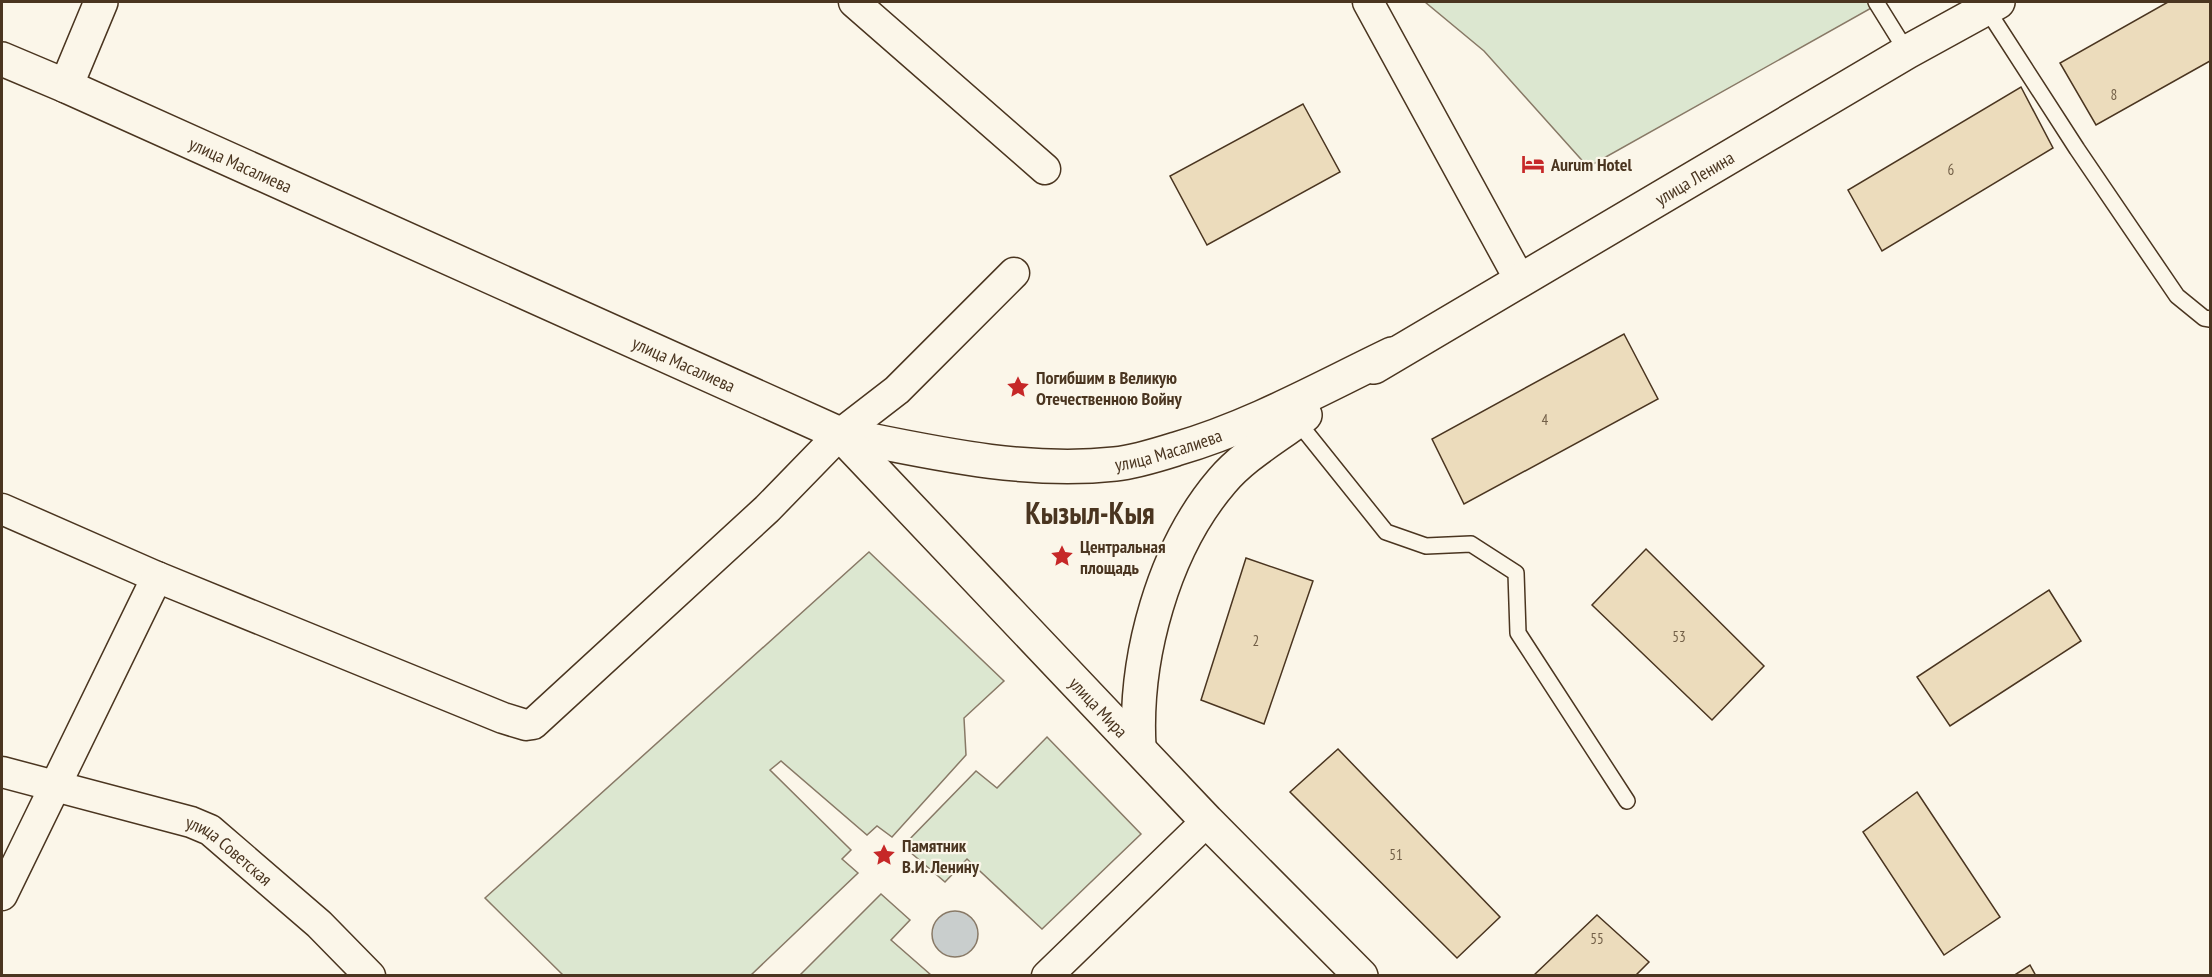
<svg xmlns="http://www.w3.org/2000/svg" width="2212" height="977" viewBox="0 0 2212 977" font-family="'PT Sans Narrow',sans-serif">
	<style>
		.green { fill: #dce7d0; stroke: #887966; stroke-width: 1.5 }
		.water { fill: #c9cecd; stroke: #887966; stroke-width: 1.5 }
		.building { fill: #ecdcbc; stroke: #4a3520; stroke-width: 1.5 }
		.lines { fill: none; stroke-linecap: round; stroke-linejoin: round }
		.service-casing { stroke: #4a3520; stroke-width: 18 }
		.minor-casing { stroke: #4a3520; stroke-width: 33 }
		.secondary-casing { stroke: #4a3520; stroke-width: 36 }
		.service { stroke: #fbf6e9; stroke-width: 15 }
		.minor { stroke: #fbf6e9; stroke-width: 30 }
		.secondary { stroke: #fbf6e9; stroke-width: 33 }
		.labels { text-anchor: middle; dominant-baseline: central; stroke-width: 4.5; stroke-linejoin: round; paint-order: stroke }
		.number-label { font-size: 15px; fill: #725f47 }
		.street-label { font-size: 18px; fill: #4a3520; stroke: #fbf6e9 }
		.poi-label { font-size: 18px; font-weight: bold; fill: #4a3520; stroke: #fbf6e9; text-anchor: start }
		.town-label { font-size: 30px; font-weight: bold; fill: #4a3520; stroke: #fbf6e9 }
	</style>
	<rect width="100%" height="100%" fill="#fbf6e9"/>
	<g class="green">
		<path d="M1425 2H1882L1588 167 1484 51Z"/>
		<path d="M869 552 1004 681 964 718 966 755 892 837 877 826 867 835 781 761 770 770 851 850 842 859 858 873 751 975H563L485 898Z"/>
		<path d="M1047 737 1141 834 1042 929 967 859 945 882 903 846 976 771 997 788Z"/>
		<path d="M881 894 910 920 891 940 931 975H800Z"/>
	</g>
	<circle class="water" cx="955" cy="934" r="23"/>
	<g class="building">
		<path d="M2168 2H2210V61L2096 125 2060 63Z"/>
		<path d="M2021 87 2053 148 1882 251 1848 190Z"/>
		<path d="M1303 104 1340 172 1207 245 1170 176Z"/>
		<path d="M1624 334 1658 399 1464 504 1432 439Z"/>
		<path d="M1646 549 1764 666 1712 720 1592 605Z"/>
		<path d="M1246 558 1313 581 1264 724 1201 700Z"/>
		<path d="M2049 590 2081 641 1950 726 1917 677Z"/>
		<path d="M1338 749 1500 917 1457 958 1290 792Z"/>
		<path d="M1917 792 2000 917 1944 955 1863 832Z"/>
		<path d="M1597 915 1649 962 1635 976H1533Z"/>
		<path d="M2030 965 2036 976H2013Z"/>
	</g>
	<g class="lines">
		<g class="service-casing">
			<g id="service">
				<path d="M1876 2 1907 52"/>
				<path d="M1986 8 2077 149 2177 296 2204 318 2210 319"/>
				<path d="M1297 421 1386 532 1426 546 1471 544 1516 573 1518 633 1627 801"/>
			</g>
		</g>
		<g class="minor-casing">
			<g id="minor">
				<path d="M854 2 1045 169"/>
				<path d="M1368 2 1520 280"/>
				<path d="M2 509 157 577 503 718 526 725 533 724 767 509 840 434 897 390 1014 273"/>
				<path id="s1" d="M2 772 191 822 210 830 319 924 370 976"/>
				<path d="M2 895 157 577"/>
				<path d="M1047 976 1207 821"/>
			</g>
		</g>
		<g class="secondary-casing">
			<g id="secondary">
				<path id="s2" d="M2 59 66 86 840 434C930 452 1023 474 1115 464 1135 462 1157 455 1176 449 1252 427 1321 388 1392 354"/>
				<path d="M66 86 101 2"/>
				<path id="s3" d="M1374 367 1907 52 1998 2"/>
				<path id="s4" d="M840 434 1207 821 1361 976"/>
				<path d="M1139 747C1134 658 1163 550 1222 481 1245 454 1277 437 1305 415"/>
			</g>
		</g>
		<use href="#service" class="service"/>
		<use href="#minor" class="minor"/>
		<use href="#secondary" class="secondary"/>
	</g>
	<defs>
		<g id="hotel-bare" transform="scale(1.8)"><path d="M-6-4.5h1.5V1H6V5H4.5V3h-9V5H-6ZM-4 0a1.8 1.8 0 1 1 3.6 0ZM.5 0V-2.5h3Q6-2.5 6 0Z" fill="#c62828" stroke="#fbf6e9" stroke-width="2.5" paint-order="stroke"/></g>
		<g id="sight-bare" transform="scale(1.8)"><path d="M0-6L1.8-2.2L6-1.7L2.9 1.2L3.7 5.4L0 3.3L-3.7 5.4L-2.9 1.2L-6-1.7L-1.8-2.2Z" fill="#c62828" stroke="#fbf6e9" stroke-width="2.5" paint-order="stroke"/></g>
	</defs>
	<g fill-rule="evenodd">
		<use href="#hotel-bare" x="1533" y="164"/>
		<use href="#sight-bare" x="1018" y="387"/>
		<use href="#sight-bare" x="1062" y="556"/>
		<use href="#sight-bare" x="884" y="855"/>
	</g>
	<g class="labels">
		<g class="number-label">
			<text x="2114" y="94">8</text>
			<text x="1951" y="169">6</text>
			<text x="1545" y="419">4</text>
			<text x="1679" y="636">53</text>
			<text x="1256" y="640">2</text>
			<text x="1396" y="854">51</text>
			<text x="1597" y="938">55</text>
		</g>
		<g class="street-label">
			<text stroke="none"><textPath href="#s2" startOffset="261">улица Масалиева</textPath></text>
			<text stroke="none"><textPath href="#s3" startOffset="372">улица Ленина</textPath></text>
			<text stroke="none"><textPath href="#s2" startOffset="747">улица Масалиева</textPath></text>
			<text stroke="none"><textPath href="#s2" startOffset="1251">улица Масалиева</textPath></text>
			<text stroke="none"><textPath href="#s4" startOffset="376">улица Мира</textPath></text>
			<text stroke="none"><textPath href="#s1" startOffset="243">улица Советская</textPath></text>
		</g>
		<g class="poi-label">
			<text x="1551" y="164">Aurum Hotel</text>
			<text x="1036" y="377">Погибшим в Великую<tspan x="1036" dy="21">Отечественною Войну</tspan></text>
			<text x="1080" y="546">Центральная<tspan x="1080" dy="21">площадь</tspan></text>
			<text x="902" y="845">Памятник<tspan x="902" dy="21">В.И. Ленину</tspan></text>
		</g>
		<g class="town-label">
			<text x="1090" y="512">Кызыл-Кыя</text>
		</g>
	</g>
	<rect width="2212" height="977" fill="none" stroke="#4a3520" stroke-width="6"/>
</svg>
